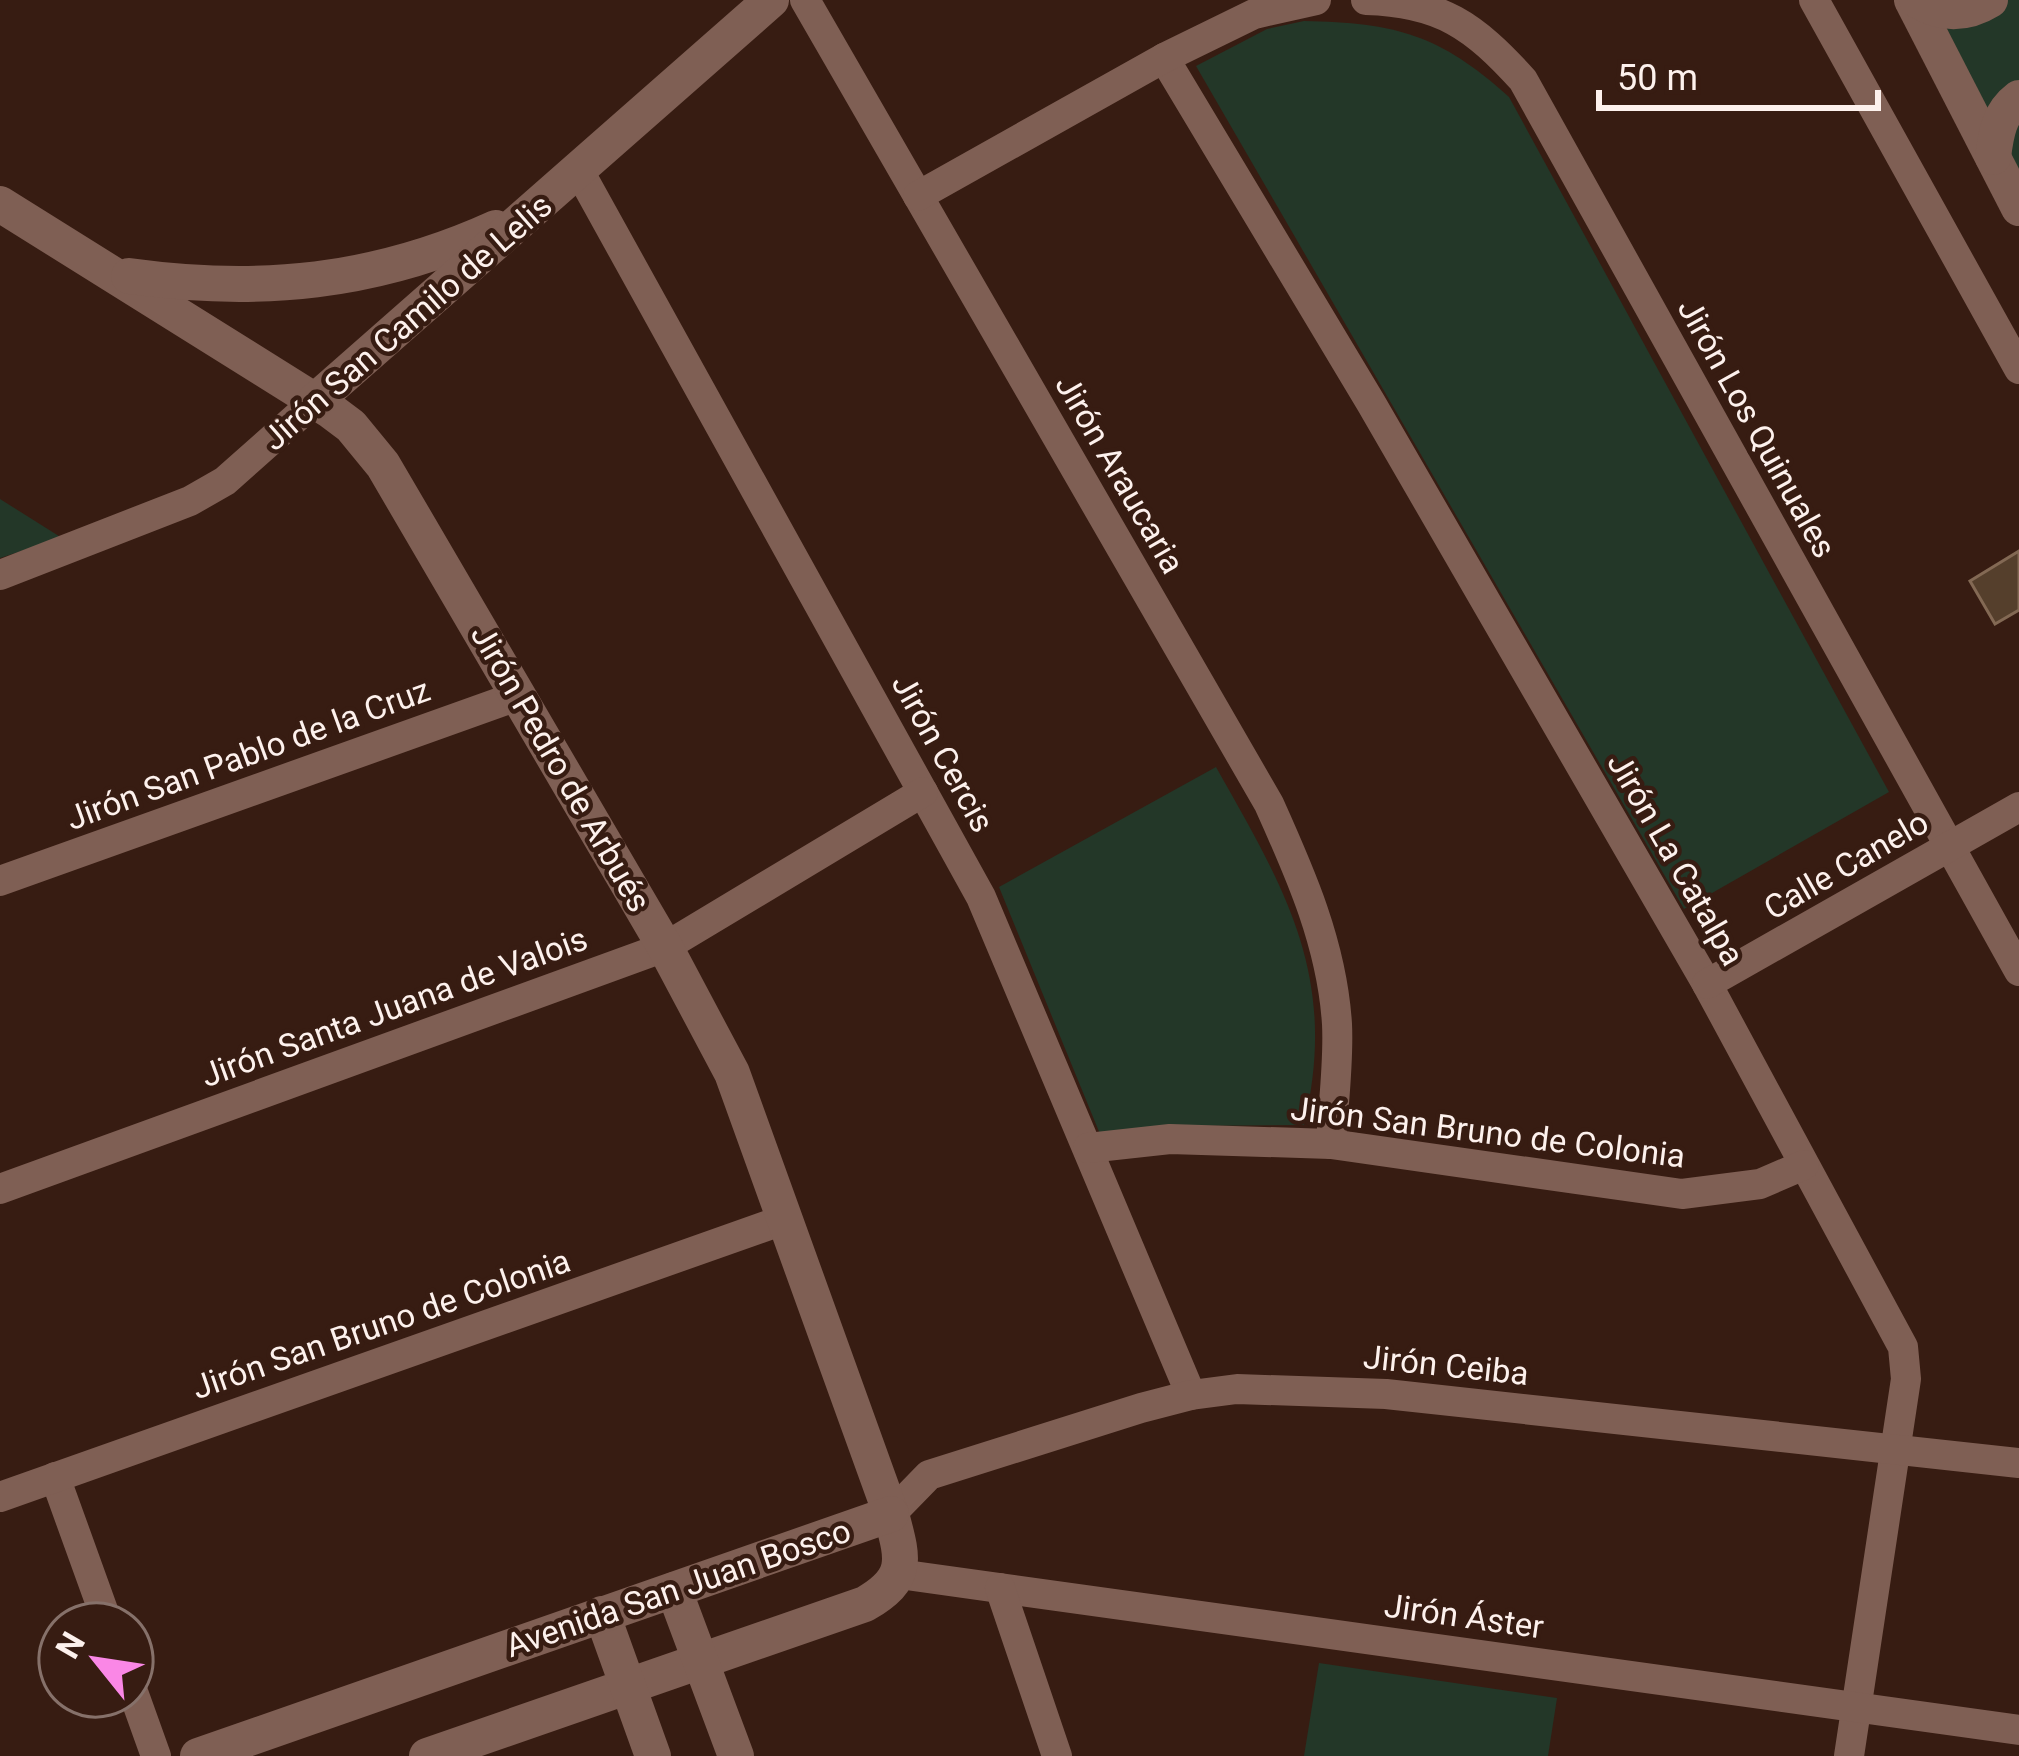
<svg xmlns="http://www.w3.org/2000/svg" width="2019" height="1756" viewBox="0 0 2019 1756" font-family="Roboto,sans-serif">
	<style>
		.green { fill: #233728 }
		.building { fill: #553f2c; stroke: #836954; stroke-width: 3 }
		.lines { fill: none; stroke-linecap: round; stroke-linejoin: round }
		.street { stroke: #7f5f54; stroke-width: 30 }
		.secondary { stroke: #7f5f54; stroke-width: 36 }
		.labels { text-anchor: middle; dominant-baseline: central; stroke-width: 9; stroke-linejoin: round; paint-order: stroke }
		.street-label { font-size: 33px; fill: #fdf1ed; stroke: #371c12 }
	</style>
	<rect width="100%" height="100%" fill="#371c12"/>
	<g class="green">
		<path d="M1932 0H2019V171Z"/>
		<path d="M1304 21C1396 23 1439 34 1509 97L1889 792 1684 909 1196 66 1267 29Z"/>
		<path d="M0 499 62 538 0 558Z"/>
		<path d="M1216 767C1286 891 1339 977 1304 1125L1167 1126 1100 1134 999 887Z"/>
		<path d="M1319 1663 1557 1698 1548 1756H1304Z"/>
	</g>
	<path class="building" d="M2019 551V610L1995 624 1970 581Z"/>
	<g class="lines">
		<g class="street">
			<path d="M805 0 1269 804C1301 875 1332 945 1337 1024 1339 1063 1333 1105 1331 1144"/>
			<path d="M1366 0C1441 2 1474 26 1523 80L2019 971"/>
			<path d="M1814 0 2019 369"/>
			<path d="M1164 58 1371 403 1707 984 1903 1347 1906 1379 1849 1756"/>
			<path d="M579 171 981 897 1191 1395"/>
			<path d="M918 196 1164 58 1254 14 1316 0"/>
			<path d="M0 575 190 501 225 481 315 401"/>
			<path d="M0 881 520 695"/>
			<path d="M1707 984 2019 807"/>
			<path d="M1088 1148 1170 1139 1331 1144 1682 1194 1760 1184 1804 1165"/>
			<path d="M0 1189 665 947 923 792"/>
			<path d="M55 1477 108 1624"/>
			<path d="M0 1497 786 1219"/>
			<path d="M891 1514 929 1475 1141 1408 1191 1395 1237 1389 1386 1394 2019 1463"/>
			<path d="M899 1574 2019 1730"/>
			<path d="M1000 1588 1057 1756"/>
			<path d="M132 1689 156 1756"/>
		</g>
		<g class="secondary">
			<path d="M1912 0 2019 208"/>
			<path d="M1917 0C1941 15 1966 15 1990 0"/>
			<path d="M1993 157C1996 133 1999 113 2019 98"/>
			<path d="M0 204 331 411 351 426 383 465 665 947 732 1073 891 1514C903 1559 910 1578 865 1604L427 1756"/>
			<path d="M129 276C260 294 375 283 496 228"/>
			<path d="M315 401 771 0"/>
			<path d="M674 1590 736 1756"/>
			<path d="M602 1614 653 1756"/>
			<path d="M198 1756 891 1514"/>
		</g>
	</g>
	<g class="labels">
		<g class="street-label">
			<text transform="translate(407 322) rotate(-41)">Jirón San Camilo de Lelis</text>
			<text transform="translate(1757 428) rotate(61)">Jirón Los Quinuales</text>
			<text transform="translate(1120 474) rotate(60)">Jirón Araucaria</text>
			<text transform="translate(943 753) rotate(61)">Jirón Cercis</text>
			<text transform="translate(248 754) rotate(-20)">Jirón San Pablo de la Cruz</text>
			<text transform="translate(561 768) rotate(60)">Jirón Pedro de Arbués</text>
			<text transform="translate(1676 859) rotate(60)">Jirón La Catalpa</text>
			<text transform="translate(1846 865) rotate(-30)">Calle Canelo</text>
			<text transform="translate(394 1007) rotate(-20)">Jirón Santa Juana de Valois</text>
			<text transform="translate(1488 1132) rotate(7)">Jirón San Bruno de Colonia</text>
			<text transform="translate(381 1324) rotate(-19)">Jirón San Bruno de Colonia</text>
			<text transform="translate(1446 1365) rotate(6)">Jirón Ceiba</text>
			<text transform="translate(678 1588) rotate(-19)">Avenida San Juan Bosco</text>
			<text transform="translate(1464 1616) rotate(8)">Jirón Áster</text>
		</g>
	</g>
	<g transform="translate(96 1660) rotate(300)"><circle r="57" fill="#371c12" stroke="#86716a" stroke-width="3"/>
	<path d="M0-9L21 45L0 30L-21 45Z" fill="#fa87e6"/>
	<text y="-18" font-size="33" font-weight="bold" text-anchor="middle" fill="#fdf1ed">N</text>
	</g>
	<path d="M1599 90v18h279v-18" fill="none" stroke="#fdf1ed" stroke-width="6"/>
	<text x="1617" y="90" font-size="36" fill="#fdf1ed" stroke="#371c12" stroke-width="9" paint-order="stroke">50 m</text>
</svg>
